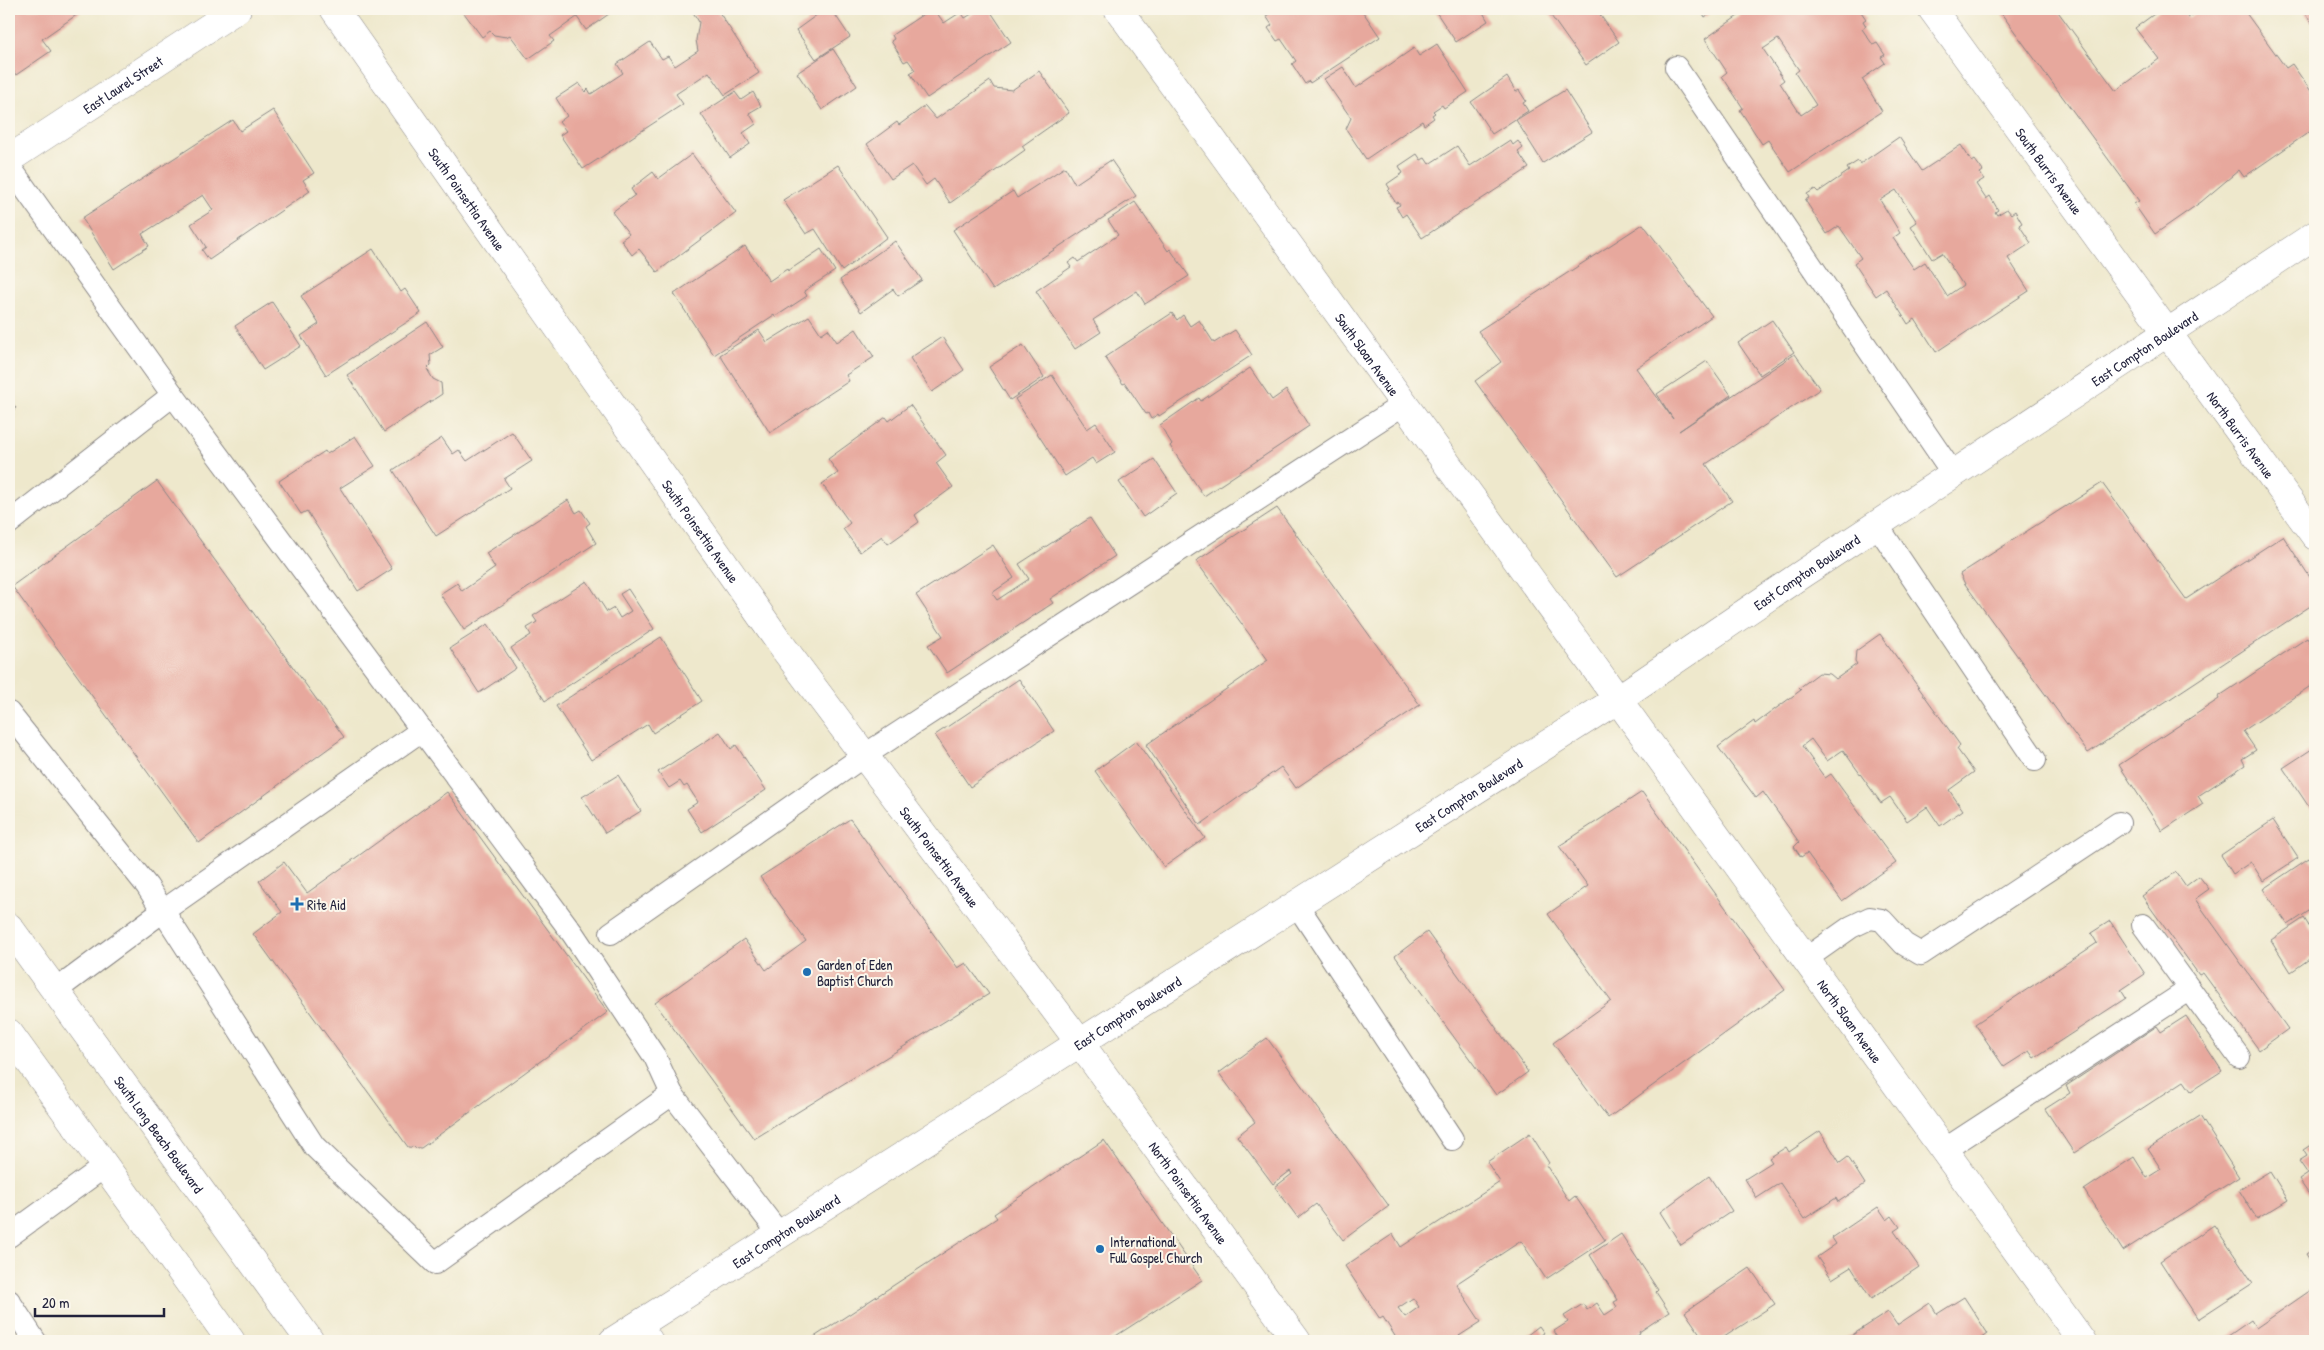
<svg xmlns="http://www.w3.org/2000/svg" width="2324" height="1350" viewBox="0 0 2324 1350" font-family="'Patrick Hand',sans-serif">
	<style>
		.building { fill: #e7a89d; fill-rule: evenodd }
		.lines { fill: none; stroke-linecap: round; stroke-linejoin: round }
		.lane-casing { stroke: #888584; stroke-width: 24 }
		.street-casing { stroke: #888584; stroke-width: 29 }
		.secondary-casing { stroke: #888584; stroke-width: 29 }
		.primary-casing { stroke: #888584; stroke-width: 29 }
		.lane { stroke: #fff; stroke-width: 22 }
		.street { stroke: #fff; stroke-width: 28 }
		.secondary { stroke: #fff; stroke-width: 28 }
		.primary { stroke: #fff; stroke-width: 28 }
		.poi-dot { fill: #1f6fb2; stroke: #fbf7ec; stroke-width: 2 }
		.labels { text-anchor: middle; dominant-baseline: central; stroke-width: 4; stroke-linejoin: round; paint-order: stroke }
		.street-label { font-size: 14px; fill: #22223b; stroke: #fbf7ec }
		.poi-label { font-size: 14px; fill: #22223b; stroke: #fbf7ec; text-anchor: start }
	</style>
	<rect width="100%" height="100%" fill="#fbf7ec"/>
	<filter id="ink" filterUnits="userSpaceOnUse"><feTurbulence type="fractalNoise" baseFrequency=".02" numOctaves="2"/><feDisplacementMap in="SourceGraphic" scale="10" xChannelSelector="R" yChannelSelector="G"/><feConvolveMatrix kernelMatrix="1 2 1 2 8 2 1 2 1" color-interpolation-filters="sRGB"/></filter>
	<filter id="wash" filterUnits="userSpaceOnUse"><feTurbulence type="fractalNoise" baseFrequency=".0096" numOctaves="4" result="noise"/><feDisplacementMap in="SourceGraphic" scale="20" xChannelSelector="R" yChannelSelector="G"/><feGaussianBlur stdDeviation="1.12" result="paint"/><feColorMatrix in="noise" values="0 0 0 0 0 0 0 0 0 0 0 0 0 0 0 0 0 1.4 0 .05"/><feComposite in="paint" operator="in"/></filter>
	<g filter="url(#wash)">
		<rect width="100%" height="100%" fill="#eee8cc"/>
		<g id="blocks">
			<g class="building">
				<path d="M9 9H85L42 39 51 51 16 75 9 64Z"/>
				<path d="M461 9H616L586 30 577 17 550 36 554 41 528 59 510 35 506 37 494 35 490 31 482 37Z"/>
				<path d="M691 9H717L759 73 725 95 709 72 676 94 683 104 583 169 560 135 566 131 559 122 567 116 556 98 579 83 585 92 588 89 591 94 623 73 617 64 650 42 662 59 668 56 675 66 698 51 696 40 699 22Z"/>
				<path d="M825 9 828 13 832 10 850 37 816 59 796 30Z"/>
				<path d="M931 9H934L944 23 961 12 965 18 980 9H989L1011 42 927 98 910 73 915 70 908 60 904 62 891 41 894 39 892 35Z"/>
				<path d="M1277 9H1361L1380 37 1310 83 1309 81 1305 84 1292 64 1296 61 1281 39 1277 41 1268 28 1272 25 1266 16Z"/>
				<path d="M1434 9H1481L1488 21 1456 42Z"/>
				<path d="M1555 9H1596L1619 42 1586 65 1549 13Z"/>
				<path d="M1700 9H1717L1705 17Z"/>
				<path d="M1748 9H1859L1866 19 1863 21 1866 26 1862 29 1873 45 1877 43 1885 55 1881 57 1885 63 1862 79 1882 111 1790 172 1768 140 1762 144 1740 110 1743 108 1722 76 1727 72 1705 39ZM1778 39 1799 70 1795 73 1816 105 1801 115 1780 83 1784 80 1763 49Z"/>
				<path d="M1998 9H2056L2116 91 2159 59 2135 28 2161 9H2181L2188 18 2201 9H2243L2286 68 2292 64 2315 97V128L2244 177 2239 170 2201 202 2155 234 2134 204 2139 201Z"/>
				<path d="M2302 9H2315V27Z"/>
				<path d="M1437 44 1468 92 1444 108 1442 105 1433 111 1435 113 1432 115 1434 118 1424 125 1422 121 1366 159 1346 129 1351 118 1324 79 1343 67 1356 88 1414 48 1419 56Z"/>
				<path d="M833 49 857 86 822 110 797 73Z"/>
				<path d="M1039 71 1069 113 1022 146 1025 150 950 203 934 179 926 185 912 165 891 179 867 144 897 122 899 125 925 106 936 119 990 81 994 88 1012 90Z"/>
				<path d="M1507 77 1516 92 1519 90 1526 101 1523 103 1528 111 1492 134 1471 102Z"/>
				<path d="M1565 90 1592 132 1543 163 1516 120Z"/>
				<path d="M735 92 741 100 753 92 761 106 749 113 756 124 743 133 750 144 730 158 701 114Z"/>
				<path d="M273 110 314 173 303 180 310 191 209 260 202 250 206 247 191 224 213 210 203 195 142 234 149 246 114 269 82 218 233 120 240 131Z"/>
				<path d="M1899 137 1922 171 1961 145 1972 162 1975 160 1983 171 1980 173 1984 179 1976 184 1986 199 1990 196 1998 210 1995 212 1997 215 2007 209 2011 214 2015 211 2022 223 2019 225 2031 243 2008 258 2029 291 1936 352 1915 319 1908 324 1886 289 1876 296 1854 263 1861 258 1839 226 1827 234 1805 200 1809 198 1807 194 1815 189 1818 192 1849 171 1847 168 1858 161 1860 164ZM1896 190 1917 222 1911 226 1932 259 1942 253 1963 285 1947 296 1925 262 1914 269 1893 238 1900 233 1880 200Z"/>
				<path d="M1510 140 1513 145 1518 141 1523 148 1518 152 1529 168 1422 238 1406 214 1402 217 1396 207 1400 205 1398 202 1396 203 1388 191 1390 189 1387 184 1403 173 1399 166 1417 154 1421 160 1425 158 1429 164 1457 146 1470 166Z"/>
				<path d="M692 154 736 213 657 272 639 249 632 255 621 240 629 234 612 212 635 195 631 189 653 172 658 179Z"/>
				<path d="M1111 160 1136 196 993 290 953 230 1013 191 1017 198 1065 167 1075 184Z"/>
				<path d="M838 165 887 237 842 271 815 229 806 234 783 200Z"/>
				<path d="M1135 202 1168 251 1170 249 1189 276 1145 304 1137 291 1093 320 1101 332 1075 349 1036 291 1071 267 1068 263 1075 258 1078 262 1118 235 1108 220Z"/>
				<path d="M1643 224 1712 316 1636 368 1673 419 1657 394 1707 361 1731 395 1679 431 1795 354 1820 389 1706 464 1732 501 1617 577 1475 381 1501 362 1478 331Z"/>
				<path d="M895 241 922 280 898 296 893 289 861 312 840 280Z"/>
				<path d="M745 246 769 281 787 269 788 271 821 249 835 271 804 291 807 296 775 317 774 315 714 355 674 294Z"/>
				<path d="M373 249 401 292 405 289 421 313 326 375 301 336 319 324 301 296Z"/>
				<path d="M272 302 301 346 263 370 235 326Z"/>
				<path d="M1172 313 1177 320 1183 315 1190 326 1199 320 1214 343 1235 330 1252 355 1159 416 1158 414 1151 419 1148 413 1146 414 1125 383 1123 384 1105 357Z"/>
				<path d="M809 316 821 334 828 329 837 342 856 329 874 357 846 375 849 381 770 433 720 355 759 330 767 342Z"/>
				<path d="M1772 320 1794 352 1760 375 1738 343Z"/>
				<path d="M427 322 443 347 430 355 431 365 427 369 433 379 441 383 442 394 384 432 347 375Z"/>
				<path d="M942 337 964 370 932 392 910 358Z"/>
				<path d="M1023 345 1044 377 1010 400 989 367Z"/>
				<path d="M1250 368 1272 400 1286 390 1309 426 1204 496 1170 446 1172 444 1160 425 1199 398 1201 401Z"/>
				<path d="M1052 375 1087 429 1096 423 1115 452 1096 464 1092 458 1065 476 1015 399Z"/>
				<path d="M9 398 16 408 9 413Z"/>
				<path d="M910 405 946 455 936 463 953 487 915 515 919 522 888 544 882 536 860 552 843 529 850 523 822 484 838 473 828 459 886 417 889 421Z"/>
				<path d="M512 432 532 461 504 479 510 488 436 536 393 470 442 438 453 454 459 450 467 461Z"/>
				<path d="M355 436 375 466 340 488 392 569 358 591 307 511 301 514 279 481 325 451 327 454Z"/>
				<path d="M1154 459 1177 493 1143 517 1119 482Z"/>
				<path d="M157 481 344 737 199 843 12 586Z"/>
				<path d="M2102 483 2186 599 2283 536 2315 585V603L2088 753 1965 584 1960 574Z"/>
				<path d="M568 500 576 513 581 510 590 523 586 526 596 543 464 630 440 594 457 583 462 591 495 568 486 553Z"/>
				<path d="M1277 508 1420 705 1296 788 1281 767 1200 825 1146 745 1268 660 1196 561Z"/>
				<path d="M1090 518 1115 556 1050 599 1053 603 947 673 928 645 943 636 916 595 993 545 1014 578 992 593 997 600 1029 579 1019 564Z"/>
				<path d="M587 581 607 612 614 608 620 618 631 611 620 594 628 589 654 629 545 701 511 648 531 635 527 628 537 622 533 616Z"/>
				<path d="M488 624 516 668 479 693 450 648Z"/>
				<path d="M1880 634 1960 745 1957 749 1974 772 1949 790 1963 810 1940 826 1927 807 1907 821 1890 797 1881 803 1843 750 1827 761 1811 739 1802 746 1825 778 1831 774 1896 863 1842 901 1807 853 1801 857 1794 847 1799 842 1763 792 1756 798 1718 747 1754 721 1755 724 1801 690 1799 688 1819 673 1830 674 1836 679 1857 664 1855 661 1856 651Z"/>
				<path d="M661 637 702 701 653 733 648 724 591 760 556 706Z"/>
				<path d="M2307 638 2315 651V683L2243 731 2256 750 2242 759 2245 765 2198 796 2203 804 2162 831 2119 765 2219 699 2218 697Z"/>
				<path d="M1019 679 1054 731 970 787 935 735Z"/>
				<path d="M720 732 731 749 736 745 766 790 702 832 687 809 698 802 687 785 684 787 680 781 669 788 658 772Z"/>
				<path d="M1136 741 1205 838 1164 867 1095 771Z"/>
				<path d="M2315 747V816L2283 768Z"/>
				<path d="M618 775 641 811 605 833 582 797Z"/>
				<path d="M447 792 608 1012 421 1148 408 1147 253 934 282 912 259 881 284 862 307 893Z"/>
				<path d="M1642 792 1785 990 1608 1118 1553 1043 1611 1001 1548 914 1588 886 1559 846Z"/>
				<path d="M850 819 958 968 966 963 989 994 754 1139 655 1003 744 939 766 970 806 941 760 877Z"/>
				<path d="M2273 820 2298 858 2263 881 2251 862 2233 874 2221 855Z"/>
				<path d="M2309 858 2312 862 2315 860V904L2312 909 2288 925 2263 889Z"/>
				<path d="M2176 872 2186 886 2199 876 2209 889 2195 899 2288 1029 2259 1050 2203 973 2199 975 2142 896Z"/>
				<path d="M2304 918 2315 936V955L2291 972 2271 940Z"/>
				<path d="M2110 921 2145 974 2121 990 2126 998 2034 1058 2029 1051 2004 1067 1975 1024 2097 943 2091 933Z"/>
				<path d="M1427 932 1528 1072 1496 1095 1395 956Z"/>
				<path d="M2186 1016 2222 1071 2191 1091 2184 1081 2074 1153 2045 1109 2070 1093 2066 1086 2157 1026 2161 1032Z"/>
				<path d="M1267 1038 1389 1206 1343 1240 1316 1204 1298 1218 1275 1187 1292 1174 1290 1171 1273 1184 1237 1136 1255 1122 1219 1073Z"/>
				<path d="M2200 1116 2239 1177 2123 1251 2084 1190 2134 1157 2147 1178 2161 1169 2148 1149Z"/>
				<path d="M1820 1131 1840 1163 1848 1157 1865 1184 1838 1202 1836 1198 1804 1219 1780 1183 1757 1198 1745 1179 1772 1162 1769 1158 1786 1147 1789 1152Z"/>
				<path d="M1530 1133 1549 1163 1546 1165 1569 1201 1575 1196 1605 1240 1546 1279 1521 1241 1456 1284 1481 1322 1451 1341H1398L1383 1317 1380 1319 1345 1266 1393 1234 1401 1247 1500 1182 1487 1162ZM1413 1298 1419 1307 1405 1317 1398 1308Z"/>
				<path d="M1104 1140 1202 1280 1108 1341H808L997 1218 994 1214Z"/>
				<path d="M2315 1142V1203L2299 1180 2308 1174 2299 1161 2307 1156 2303 1150Z"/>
				<path d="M2270 1171 2288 1200 2257 1219 2239 1190Z"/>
				<path d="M1709 1176 1732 1211 1681 1245 1660 1212Z"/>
				<path d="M1878 1207 1887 1220 1892 1216 1900 1227 1894 1231 1919 1267 1871 1299 1851 1267 1832 1279 1817 1257 1836 1244 1832 1238Z"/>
				<path d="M2214 1225 2253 1283 2198 1319 2160 1261Z"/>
				<path d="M1621 1234 1658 1290 1656 1292 1669 1312 1639 1332 1640 1334 1629 1341H1560L1554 1331 1568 1322 1564 1316 1583 1304 1587 1310 1597 1303 1605 1315 1617 1307 1614 1302 1618 1300 1590 1255Z"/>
				<path d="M2315 1248V1268L2306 1254Z"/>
				<path d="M1750 1268 1775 1304 1718 1341H1705L1685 1312Z"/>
				<path d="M2311 1290 2315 1297V1333L2309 1337 2312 1341H2221L2251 1320 2256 1328Z"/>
				<path d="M1964 1297 1988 1334 1978 1341H1843L1888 1312 1897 1325 1930 1303 1937 1314Z"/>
				<path d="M1539 1326 1544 1333 1541 1335 1546 1341H1525L1528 1338 1526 1336Z"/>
			</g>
		</g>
	</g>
	<g filter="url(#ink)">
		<use href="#blocks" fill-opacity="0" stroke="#888584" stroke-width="1"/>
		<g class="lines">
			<g class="lane-casing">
				<g id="lane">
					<path d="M1676 67 1954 475"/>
					<path d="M9 166 173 395 573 934 655 1057 672 1094"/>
					<path d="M9 523 173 395"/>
					<path d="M1877 525 2035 760"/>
					<path d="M9 713 147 886 314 1146 435 1263 672 1094 780 1235"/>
					<path d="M1297 905 1452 1139"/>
					<path d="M2143 925 2239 1057"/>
					<path d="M611 933 865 755 1404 404"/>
					<path d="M1807 958 1851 927 1870 918 1882 920 1904 944 1921 954 2119 823"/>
					<path d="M55 991 163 911 422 730"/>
					<path d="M1944 1150 2189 990"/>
					<path d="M9 1236 105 1166"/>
					<path d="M9 1301 35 1341"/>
				</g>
			</g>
			<g class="street-casing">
				<g id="street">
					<path id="s1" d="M334 9 782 646 1080 1043 1297 1341"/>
					<path id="s2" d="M1118 9 2082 1341"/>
					<path id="s3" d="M1932 9 2315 536"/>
					<path id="s4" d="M9 159 237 9"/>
					<path d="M637 1326 649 1341"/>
				</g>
			</g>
			<g class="secondary-casing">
				<g id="secondary">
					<path id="s5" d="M613 1341 1618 699 1799 576 2315 235"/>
				</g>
			</g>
			<g class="primary-casing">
				<g id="primary">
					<path id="s6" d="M9 927 310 1341"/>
					<path d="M9 1033 231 1341"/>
				</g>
			</g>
			<use href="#lane" class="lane"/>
			<use href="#street" class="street"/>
			<use href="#secondary" class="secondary"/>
			<use href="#primary" class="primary"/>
		</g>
	</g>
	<g class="poi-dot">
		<path d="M294.5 896.5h5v5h5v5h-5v5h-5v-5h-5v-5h5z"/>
		<circle cx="807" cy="972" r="5"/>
		<circle cx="1100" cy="1249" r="5"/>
	</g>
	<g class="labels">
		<g class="street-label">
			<text stroke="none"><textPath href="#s4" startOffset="136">East Laurel Street</textPath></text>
			<text stroke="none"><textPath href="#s3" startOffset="200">South Burris Avenue</textPath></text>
			<text stroke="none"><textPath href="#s1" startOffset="232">South Poinsettia Avenue</textPath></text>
			<text stroke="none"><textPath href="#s5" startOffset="1825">East Compton Boulevard</textPath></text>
			<text stroke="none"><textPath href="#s2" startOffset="426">South Sloan Avenue</textPath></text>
			<text stroke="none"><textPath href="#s3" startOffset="526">North Burris Avenue</textPath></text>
			<text stroke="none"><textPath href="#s1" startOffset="638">South Poinsettia Avenue</textPath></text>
			<text stroke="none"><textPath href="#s5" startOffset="1420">East Compton Boulevard</textPath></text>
			<text stroke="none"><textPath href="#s5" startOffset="1015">East Compton Boulevard</textPath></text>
			<text stroke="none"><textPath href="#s1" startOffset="1042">South Poinsettia Avenue</textPath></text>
			<text stroke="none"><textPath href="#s5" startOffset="610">East Compton Boulevard</textPath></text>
			<text stroke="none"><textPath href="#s2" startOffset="1249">North Sloan Avenue</textPath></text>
			<text stroke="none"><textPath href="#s6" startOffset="256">South Long Beach Boulevard</textPath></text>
			<text stroke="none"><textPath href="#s1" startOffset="1460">North Poinsettia Avenue</textPath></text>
			<text stroke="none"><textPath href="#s5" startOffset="205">East Compton Boulevard</textPath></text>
		</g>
		<g class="poi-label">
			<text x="307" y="904">Rite Aid</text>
			<text x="817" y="964">Garden of Eden<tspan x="817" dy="16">Baptist Church</tspan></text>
			<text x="1110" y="1241">International<tspan x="1110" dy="16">Full Gospel Church</tspan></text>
		</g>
	</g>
	<rect width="2324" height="1350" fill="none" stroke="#fbf7ec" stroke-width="30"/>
	<path d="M35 1308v8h129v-8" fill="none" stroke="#22223b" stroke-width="2.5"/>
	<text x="42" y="1308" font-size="15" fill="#22223b" stroke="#fbf7ec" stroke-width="4" paint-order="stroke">20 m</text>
</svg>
